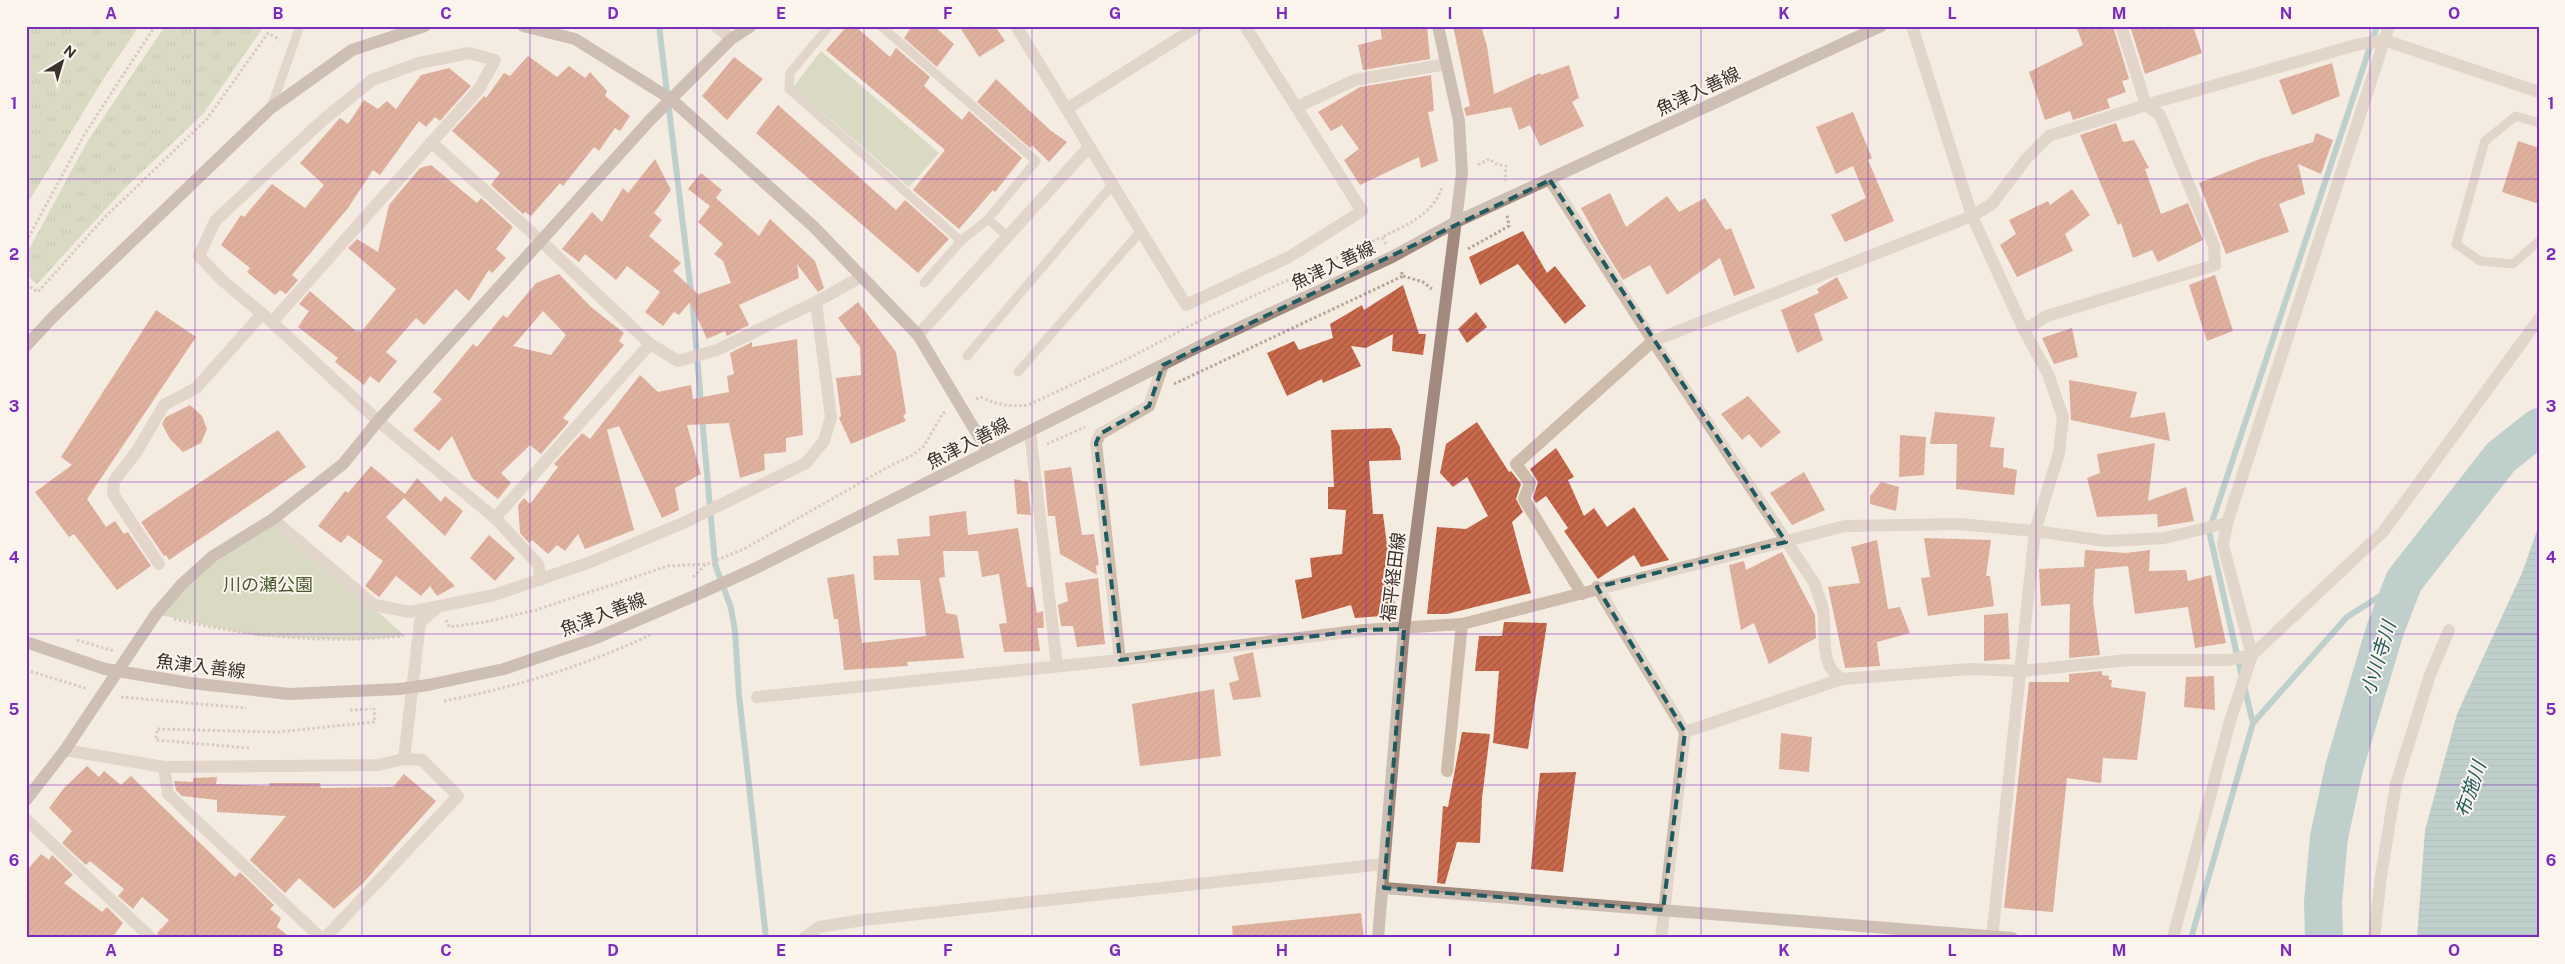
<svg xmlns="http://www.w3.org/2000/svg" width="2565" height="964" viewBox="0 0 2565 964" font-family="'Public Sans','Noto Sans JP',sans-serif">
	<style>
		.grass { fill: url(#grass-tufts) }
		.park { fill: #b8c4a0 }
		.water { fill: url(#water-rules) }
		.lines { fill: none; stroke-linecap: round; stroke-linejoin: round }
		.stream { stroke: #7fb0b2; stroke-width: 6 }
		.river { stroke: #7fb0b2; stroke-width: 38 }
		.building { fill: url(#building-hatch); fill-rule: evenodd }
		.path { stroke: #b9a596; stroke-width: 3; stroke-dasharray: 2.5 2.5; stroke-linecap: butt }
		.lane { stroke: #cdbbac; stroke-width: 9 }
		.street { stroke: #cdbbac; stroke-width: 12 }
		.secondary { stroke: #a18a7d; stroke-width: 12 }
		.secondary-bridge { stroke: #a18a7d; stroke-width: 12 }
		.marked { fill: none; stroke: #1f5a5e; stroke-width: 4; stroke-dasharray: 10 6; stroke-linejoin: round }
		.grid { fill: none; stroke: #7b2cbf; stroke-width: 1; stroke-opacity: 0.55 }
		.labels { text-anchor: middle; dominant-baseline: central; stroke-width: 4; stroke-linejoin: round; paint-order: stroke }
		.street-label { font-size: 18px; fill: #3b302b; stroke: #fbf5ee }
		.park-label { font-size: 18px; fill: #4a5a2e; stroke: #fbf5ee }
		.water-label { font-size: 19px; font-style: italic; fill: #1f5a5e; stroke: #fbf5ee }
		.neatline { fill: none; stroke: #7b2cbf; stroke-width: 2 }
		.grid-label { font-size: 16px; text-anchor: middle; font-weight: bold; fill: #7b2cbf }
	</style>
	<defs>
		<pattern id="grass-tufts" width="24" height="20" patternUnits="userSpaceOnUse" patternTransform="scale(1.25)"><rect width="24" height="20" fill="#b8c4a0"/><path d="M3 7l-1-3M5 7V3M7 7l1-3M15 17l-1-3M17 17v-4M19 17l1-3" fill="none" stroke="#97a083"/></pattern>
		<pattern id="water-rules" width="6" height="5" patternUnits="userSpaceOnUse" patternTransform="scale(1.25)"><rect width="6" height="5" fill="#7fb0b2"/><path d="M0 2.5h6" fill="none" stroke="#699091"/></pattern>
		<pattern id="building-hatch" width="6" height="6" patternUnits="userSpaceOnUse" patternTransform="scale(1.25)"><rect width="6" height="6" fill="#c8694b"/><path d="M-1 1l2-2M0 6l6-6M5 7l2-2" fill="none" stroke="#a4573f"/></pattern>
	</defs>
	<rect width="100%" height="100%" fill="#f4ebe1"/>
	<g class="grass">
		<path d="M26 26H139L104 78 26 206Z"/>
		<path d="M165 26H264L203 114 125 188 37 284 26 275V255L87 142Z"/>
	</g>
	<g class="park">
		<path d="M821 51 939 153 909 187 793 87Z"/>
		<path d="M273 519 405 636 357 640 257 636 156 614 182 584Z"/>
	</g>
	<path class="water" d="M2539 525V938H2417L2425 830 2457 714 2522 573Z"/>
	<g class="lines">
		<g class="stream">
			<path d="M659 26 693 308 701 404"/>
			<path d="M702 417 715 564 731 608 735 631 739 695 766 938"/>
			<path d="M2242 677 2209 531 2377 26"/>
			<path d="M2253 723 2347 617 2404 581"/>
			<path d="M2191 938 2253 723 2244 686"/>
		</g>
		<path class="river" d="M2324 938 2323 902 2329 837 2344 768 2385 630 2404 581 2501 457 2539 427"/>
	</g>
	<g class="building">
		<path d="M847 26H855L890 57 896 48 930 77 924 86 962 120 969 111 1022 158 995 192 993 190 959 229 913 190 945 150 826 50Z"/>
		<path d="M912 26H934L954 44 937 67 904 38Z"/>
		<path d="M959 26H995L1005 41 979 57Z"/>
		<path d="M1380 26H1427L1430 59 1363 70 1358 45 1382 39Z"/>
		<path d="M1453 26H1481L1487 46 1494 94 1540 73 1541 75 1569 65 1579 98 1572 102 1584 126 1540 146 1530 125 1519 130 1511 107 1466 116 1464 108 1470 106Z"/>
		<path d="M2076 26H2113L2129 79 2122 81 2126 92 2107 99 2110 108 2073 120 2070 111 2045 120 2029 72 2083 45Z"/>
		<path d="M2130 26H2193L2202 53 2145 74Z"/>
		<path d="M528 56 557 77 569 66 585 78 590 72 607 91 605 96 630 116 620 131 615 128 599 151 594 147 563 186 560 183 531 216 525 212 523 214 491 185 500 173 452 131 484 96 486 98 504 73 510 76Z"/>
		<path d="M734 57 763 79 727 120 702 96Z"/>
		<path d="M2332 63 2340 96 2292 115 2279 80Z"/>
		<path d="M449 68 471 86 440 121 435 117 426 127 419 121 380 175 373 170 348 208 292 275 298 280 286 294 280 290 275 295 247 272 250 268 221 245 241 215 244 217 272 184 305 208 324 185 300 163 340 118 348 124 364 100 378 109 387 101 396 109 421 75Z"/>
		<path d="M1431 75 1434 111 1428 112 1438 161 1421 168 1419 157 1360 185 1344 160 1359 149 1342 125 1331 131 1318 112 1360 87Z"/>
		<path d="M996 79 1050 130 1067 142 1049 162 1032 145 1030 148 977 102Z"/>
		<path d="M778 105 896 210 905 200 949 239 918 273 756 133Z"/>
		<path d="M1853 112 1872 158 1868 160 1894 221 1845 242 1831 215 1866 198 1853 166 1836 174 1816 127Z"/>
		<path d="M2116 123 2123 142 2134 140 2149 168 2145 169 2161 214 2188 203 2203 240 2158 262 2152 250 2133 258 2121 223 2118 225 2080 135Z"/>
		<path d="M2316 133 2333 140 2321 174 2298 164 2305 194 2279 204 2289 232 2226 254 2199 183 2260 159 2313 142Z"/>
		<path d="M2518 141 2539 148V204L2502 192Z"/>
		<path d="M655 159 671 190 654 213 662 220 649 236 681 263 673 271 698 294 696 295 731 283 723 261 714 254 723 244 698 222 710 206 688 189 701 173 722 190 716 198 759 236 770 219 815 261 824 288 818 292 797 264 799 278 739 305 749 325 727 336 725 331 707 339 690 302 679 315 674 312 663 326 645 312 660 292 627 266 616 280 585 254 579 262 562 249 592 212 602 222 623 188 628 193Z"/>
		<path d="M431 165 477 203 481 198 513 227 496 249 506 258 492 273 489 270 469 301 456 289 424 325 416 318 386 352 397 361 379 383 370 376 364 385 335 362 338 358 298 327 309 311 299 304 310 291 357 332 358 330 361 332 396 289 348 248 357 239 378 252 389 205 420 168Z"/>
		<path d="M2072 189 2090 215 2065 234 2073 251 2017 277 2000 245 2016 234 2009 220 2048 201 2050 205Z"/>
		<path d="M1610 193 1626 227 1667 196 1679 212 1705 198 1726 230 1731 228 1755 288 1734 296 1720 258 1667 295 1650 265 1623 280 1599 241 1581 208Z"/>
		<path d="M1523 231 1547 273 1555 266 1586 306 1565 324 1518 264 1480 285 1469 257Z"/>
		<path d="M559 274 591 307 624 333 619 341 624 345 563 418 569 422 541 454 530 445 501 473 511 483 498 499 472 478 452 436 439 451 413 430 442 399 433 392 473 344 477 347 503 315 507 318 536 283ZM543 311 566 335 551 355 513 346Z"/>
		<path d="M2215 275 2233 331 2207 341 2189 285Z"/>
		<path d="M1837 277 1848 298 1814 314 1823 340 1797 353 1781 310 1819 293 1817 289Z"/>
		<path d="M1403 285 1419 334H1426L1423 355 1392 351 1393 334 1366 348 1351 346 1361 366 1323 383 1322 379 1287 396 1267 353 1294 341 1299 350 1333 338 1330 324 1362 305 1364 310Z"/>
		<path d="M858 302 896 352 906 413 903 416 906 421 851 444 839 418 841 416 836 378 861 375 860 347 838 318Z"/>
		<path d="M156 310 196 337 87 499 106 527 115 521 124 534 128 532 151 566 117 590 74 534 69 537 35 492 72 465 61 457Z"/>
		<path d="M1476 312 1487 327 1467 343 1458 329Z"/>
		<path d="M2072 328 2078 357 2054 364 2042 338Z"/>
		<path d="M797 339 803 435 786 438V452L764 454 765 470 740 478 729 423 687 425 701 474 675 488 679 510 662 518 619 426 607 430 634 530 585 549 578 534 565 551 557 545 548 554 532 540 529 543 520 533 518 505 524 498 530 504 558 467 554 464 582 433 590 439 640 375 658 392 691 385 693 399 729 392 727 376 734 374 730 353 752 342V347Z"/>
		<path d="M2069 380 2137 392 2130 418 2165 412 2170 441 2071 420Z"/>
		<path d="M1748 396 1781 432 1761 448 1749 434 1742 440 1721 414Z"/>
		<path d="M190 405 202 416 207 429 201 443 183 452 170 439 162 424 166 417Z"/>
		<path d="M1935 412 1995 417 1990 447 2004 448 2003 467 2017 470 2014 495 1956 489 1957 444H1930Z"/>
		<path d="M1477 422 1509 472 1511 471 1521 484 1516 499 1523 512 1512 522 1531 593 1447 614H1427L1437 527 1466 529 1488 516 1467 477 1453 487 1440 473 1446 444Z"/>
		<path d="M1391 428 1400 447 1401 460 1369 461 1373 514H1383L1396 615 1355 618 1351 605 1302 619 1295 580 1312 577 1310 558 1342 554 1346 510 1328 509V487H1334L1331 430Z"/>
		<path d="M278 430 306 467 169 560 166 555 164 556 141 522Z"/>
		<path d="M1900 435 1926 437 1924 475 1899 477Z"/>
		<path d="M2155 443 2148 501 2186 487 2194 521 2158 527 2157 514 2097 517 2087 478 2100 473 2097 454Z"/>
		<path d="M1556 448 1574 477 1568 480 1584 516 1594 508 1607 527 1634 507 1669 560 1641 567 1634 555 1598 579 1564 531 1568 528 1546 496 1536 503 1533 498 1538 482 1530 469Z"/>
		<path d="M371 466 405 494 417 478 441 502 445 496 463 511 445 536 404 498 386 517 455 586 437 596 430 586 421 596 396 576 379 597 365 586 383 561 348 535 341 543 318 526 345 491 348 493Z"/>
		<path d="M1071 467 1082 535 1094 534 1099 565 1096 566 1097 575 1060 554 1055 516H1048L1044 471Z"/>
		<path d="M1804 472 1825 510 1792 525 1770 493Z"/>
		<path d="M1014 479 1028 482 1031 515 1017 514Z"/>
		<path d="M1881 482 1899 487 1896 511 1870 504V496Z"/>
		<path d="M966 511 968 535 1018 528 1027 587H1033L1037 613 1043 611 1044 628H1037L1040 651 1004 652 999 624 1007 623 999 574 982 577 978 551H943L945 577 939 578 946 613 957 615 964 658 907 662 908 666 844 670 838 619H834L827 578 854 574 862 643 926 636 920 580H874L873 556 899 555 897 539 930 536 929 516Z"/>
		<path d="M489 535 515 558 495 581 470 558Z"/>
		<path d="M1924 538 1991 540 1986 576H1990L1994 606 1928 616 1921 578 1930 577Z"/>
		<path d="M1877 540 1888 609 1900 607 1910 633 1877 642 1880 666 1845 668 1828 587 1860 583 1851 547Z"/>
		<path d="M2085 550 2126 553 2150 550 2149 571 2186 570 2188 581 2211 575 2226 643 2195 648 2188 607 2135 614 2128 566 2095 569 2093 602 2100 655 2069 658 2070 604 2041 606 2039 569 2084 567Z"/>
		<path d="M1782 552 1815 615 1816 638 1769 664 1754 623 1741 630 1729 565 1744 561 1746 570Z"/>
		<path d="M1098 578 1105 644 1077 647 1073 626H1061L1058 605 1068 601 1065 583Z"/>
		<path d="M2008 613 2010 659 1984 661V615Z"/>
		<path d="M1504 622 1547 623 1528 749 1493 743 1499 671H1475L1479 636H1502Z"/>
		<path d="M1253 652 1261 697 1233 700 1229 683 1239 680 1233 657Z"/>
		<path d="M2102 671V675L2109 676V680H2112L2111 687 2146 692 2137 760 2103 758 2101 783 2067 778 2053 912 2004 908 2029 682H2069V674Z"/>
		<path d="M2214 676 2215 710 2184 707 2186 677Z"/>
		<path d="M1214 689 1221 756 1140 766 1132 704Z"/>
		<path d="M1462 732 1490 734 1482 798 1480 843 1457 842 1445 884 1437 883 1443 806 1448 807Z"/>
		<path d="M1781 733 1812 737 1809 772 1779 769Z"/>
		<path d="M87 766 99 777 104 771 121 785 131 776 235 877 240 872 274 905 270 909 281 918 277 927 291 938H159L157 933 169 920 142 897 133 909 118 896 124 889 90 861 86 865 62 843 72 831 49 808 64 788Z"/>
		<path d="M1576 772 1563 872 1531 869 1540 773Z"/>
		<path d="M404 774 436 801 362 884 334 909 299 878 285 893 250 860 286 816 217 812V800L182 796 176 790 174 781 193 782V778L217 777 216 784 269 786V783H320L321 788 393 787Z"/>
		<path d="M41 854 49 860 52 855 73 875 64 883 102 912 107 907 123 923 112 938H26V871Z"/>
		<path d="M1361 913 1364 938H1233L1232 926Z"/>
	</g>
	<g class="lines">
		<g class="path">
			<path d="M1478 165 1489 159 1496 164 1506 166 1505 181"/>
			<path d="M26 242 84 135 155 26"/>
			<path d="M1386 244 1382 237C1405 226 1434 214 1442 187"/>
			<path d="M1468 249 1509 226 1507 215"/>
			<path d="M1403 276 1423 282 1432 289"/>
			<path d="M26 284 38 292 104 218 207 119 268 33 280 40"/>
			<path d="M1174 384 1403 276 1401 271"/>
			<path d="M976 399 981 397C997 405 1011 407 1028 405L1129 358 1201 320 1382 237"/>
			<path d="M1047 444 1085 427"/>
			<path d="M693 577 706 564"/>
			<path d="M174 619C249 637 326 644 403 636"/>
			<path d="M446 620 449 627 485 622 536 610 668 566 707 564 744 549 888 467 913 455 924 446 943 413 947 412"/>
			<path d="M77 640 114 651"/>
			<path d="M26 670 88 689"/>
			<path d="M121 697 246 708"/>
			<path d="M444 701C516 687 584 666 650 635"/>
			<path d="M350 710 371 709"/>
			<path d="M249 748 156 740 157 729 277 732 375 722 374 708"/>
		</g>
		<g class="lane">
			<path d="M829 26 790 73 789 89 961 241 924 283"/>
			<path d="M881 26 1036 161 988 219 1008 237"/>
			<path d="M271 108 300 26"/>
			<path d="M2539 123 2516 116 2485 141 2456 244 2480 261 2513 264 2539 241"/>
			<path d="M961 241 988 219"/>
			<path d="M967 356 1112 185"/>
			<path d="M1018 372 1140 232"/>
		</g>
		<g class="street">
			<path d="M716 26 731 39"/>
			<path d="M1016 26 1186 305 1289 257 1362 211 1245 26"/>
			<path d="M1297 107 1355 80 1446 64"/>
			<path d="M1068 108 1198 26"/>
			<path d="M431 142 541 241 650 344 678 361 717 350 816 302 861 277"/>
			<path d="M1550 180 1653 341 1815 584C1817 592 1821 601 1823 610 1827 634 1818 665 1842 679L1971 669 2021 671 2128 660H2228L2252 655"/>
			<path d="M272 322 479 89 495 60 469 53 419 63 372 80 323 120 215 221 199 256 223 281 272 322 378 421 495 518 538 564 541 580"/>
			<path d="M2024 330 2047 316 2215 265 2214 246 2160 115 2146 105 2121 26"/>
			<path d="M918 335 1088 148"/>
			<path d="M1030 431 1057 666"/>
			<path d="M495 518 650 344"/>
			<path d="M273 519 374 605 410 612 494 595 588 563 683 523 806 463 824 441 831 417 816 302"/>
			<path d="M159 564 113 494 114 481 137 451 164 405 196 388 262 314"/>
			<path d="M1597 587 1685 732 1661 938"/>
			<path d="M1582 594 1524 499 1530 483 1516 464 1653 341 1972 216 1912 26"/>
			<path d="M2252 655 2223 545 2227 523 2389 26"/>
			<path d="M1120 660 1096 443 1100 434 1149 406 1163 365"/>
			<path d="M757 697 1120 660 1364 630 1462 624 1845 526 1959 524 2035 531 2106 541 2164 538 2227 523"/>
			<path d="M1685 732 1842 679"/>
			<path d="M65 750 164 767 378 765 404 759 422 760 458 796 325 938"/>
			<path d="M404 759 420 622 437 608"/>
			<path d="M164 767 168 794 321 938"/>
			<path d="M1447 771 1462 624"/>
			<path d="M26 819 151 938"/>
			<path d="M804 938 819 927 863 920 1384 864"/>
			<path d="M1992 938 2035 531 2059 453 2063 417 2048 374 2024 330 1972 216 1992 204 2026 159 2049 136 2146 105 2356 45 2384 40 2539 92"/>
			<path d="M2173 938 2230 721 2252 655 2383 532 2539 319"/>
			<path d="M2374 938 2381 876 2396 784 2430 675 2449 630"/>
		</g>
		<g class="secondary">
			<path d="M523 26 575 39 671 99 814 227 918 335 988 452"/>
			<path d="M26 346 53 317 271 108 352 50 425 26"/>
			<path d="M26 642 105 669"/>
			<path d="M190 683 289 694 399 689"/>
			<path d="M428 685 504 669 596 638 694 596 754 569 1202 345 1392 257 1456 222 1881 26"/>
			<path d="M26 800 65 750 156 614 182 584 213 556 273 519 343 464 378 421 651 119 731 39 751 26"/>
			<path d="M1384 888 2012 938"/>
			<path d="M1378 938 1404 629 1462 173 1459 121 1438 26"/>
		</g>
		<g class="secondary-bridge">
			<path d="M105 669 190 683"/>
			<path d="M399 689 428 685"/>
		</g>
	</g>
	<path d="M0 0H2565V964H0ZM1550 180 1786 542 1597 587 1685 732 1663 910 1384 888 1404 629 1364 630 1120 660 1096 443 1100 434 1149 406 1163 365Z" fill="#f4ebe1" fill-opacity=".55" fill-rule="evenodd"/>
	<path class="marked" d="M1550 180 1786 542 1597 587 1685 732 1663 910 1384 888 1404 629 1364 630 1120 660 1096 443 1100 434 1149 406 1163 365Z"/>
	<path class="grid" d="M195 26V938M362 26V938M530 26V938M697 26V938M864 26V938M1032 26V938M1199 26V938M1366 26V938M1534 26V938M1701 26V938M1868 26V938M2036 26V938M2203 26V938M2370 26V938M26 179H2539M26 330H2539M26 482H2539M26 634H2539M26 785H2539"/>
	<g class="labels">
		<g class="street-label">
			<text transform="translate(1698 91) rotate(-25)">魚津入善線</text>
			<text transform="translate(1333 265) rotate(-25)">魚津入善線</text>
			<text transform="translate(968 443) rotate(-27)">魚津入善線</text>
			<text transform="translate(1393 577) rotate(-83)">福平経田線</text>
			<text transform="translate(603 614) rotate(-21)">魚津入善線</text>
			<text transform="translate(201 666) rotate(7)">魚津入善線</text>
		</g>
		<g class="park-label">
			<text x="268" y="584">川の瀬公園</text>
		</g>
		<g class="water-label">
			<text transform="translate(2378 658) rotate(-73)">小川寺川</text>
			<text transform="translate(2470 789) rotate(-71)">布施川</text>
		</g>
	</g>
	<rect width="2565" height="964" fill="none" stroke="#fbf5ee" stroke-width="55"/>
	<g transform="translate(62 62) rotate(38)" stroke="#fbf5ee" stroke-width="4" paint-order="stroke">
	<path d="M0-4L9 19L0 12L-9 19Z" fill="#3b302b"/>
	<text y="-8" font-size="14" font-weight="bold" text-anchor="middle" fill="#3b302b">N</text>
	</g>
	<rect x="28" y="28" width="2510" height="908" class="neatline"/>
	<g class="grid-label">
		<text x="111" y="19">A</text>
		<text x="278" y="19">B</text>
		<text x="446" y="19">C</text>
		<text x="613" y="19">D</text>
		<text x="781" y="19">E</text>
		<text x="948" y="19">F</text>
		<text x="1115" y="19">G</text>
		<text x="1282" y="19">H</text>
		<text x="1450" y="19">I</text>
		<text x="1617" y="19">J</text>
		<text x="1784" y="19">K</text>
		<text x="1952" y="19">L</text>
		<text x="2119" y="19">M</text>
		<text x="2286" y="19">N</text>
		<text x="2454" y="19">O</text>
		<text x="14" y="109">1</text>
		<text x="2551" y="109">1</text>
		<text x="14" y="260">2</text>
		<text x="2551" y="260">2</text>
		<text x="14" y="412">3</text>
		<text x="2551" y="412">3</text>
		<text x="14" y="563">4</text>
		<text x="2551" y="563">4</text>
		<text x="14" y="715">5</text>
		<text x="2551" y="715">5</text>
		<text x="14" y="866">6</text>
		<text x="2551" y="866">6</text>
		<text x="111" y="956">A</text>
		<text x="278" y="956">B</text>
		<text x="446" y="956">C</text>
		<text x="613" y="956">D</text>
		<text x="781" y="956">E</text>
		<text x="948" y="956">F</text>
		<text x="1115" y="956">G</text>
		<text x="1282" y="956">H</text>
		<text x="1450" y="956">I</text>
		<text x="1617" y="956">J</text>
		<text x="1784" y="956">K</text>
		<text x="1952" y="956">L</text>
		<text x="2119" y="956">M</text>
		<text x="2286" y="956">N</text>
		<text x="2454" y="956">O</text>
	</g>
</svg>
